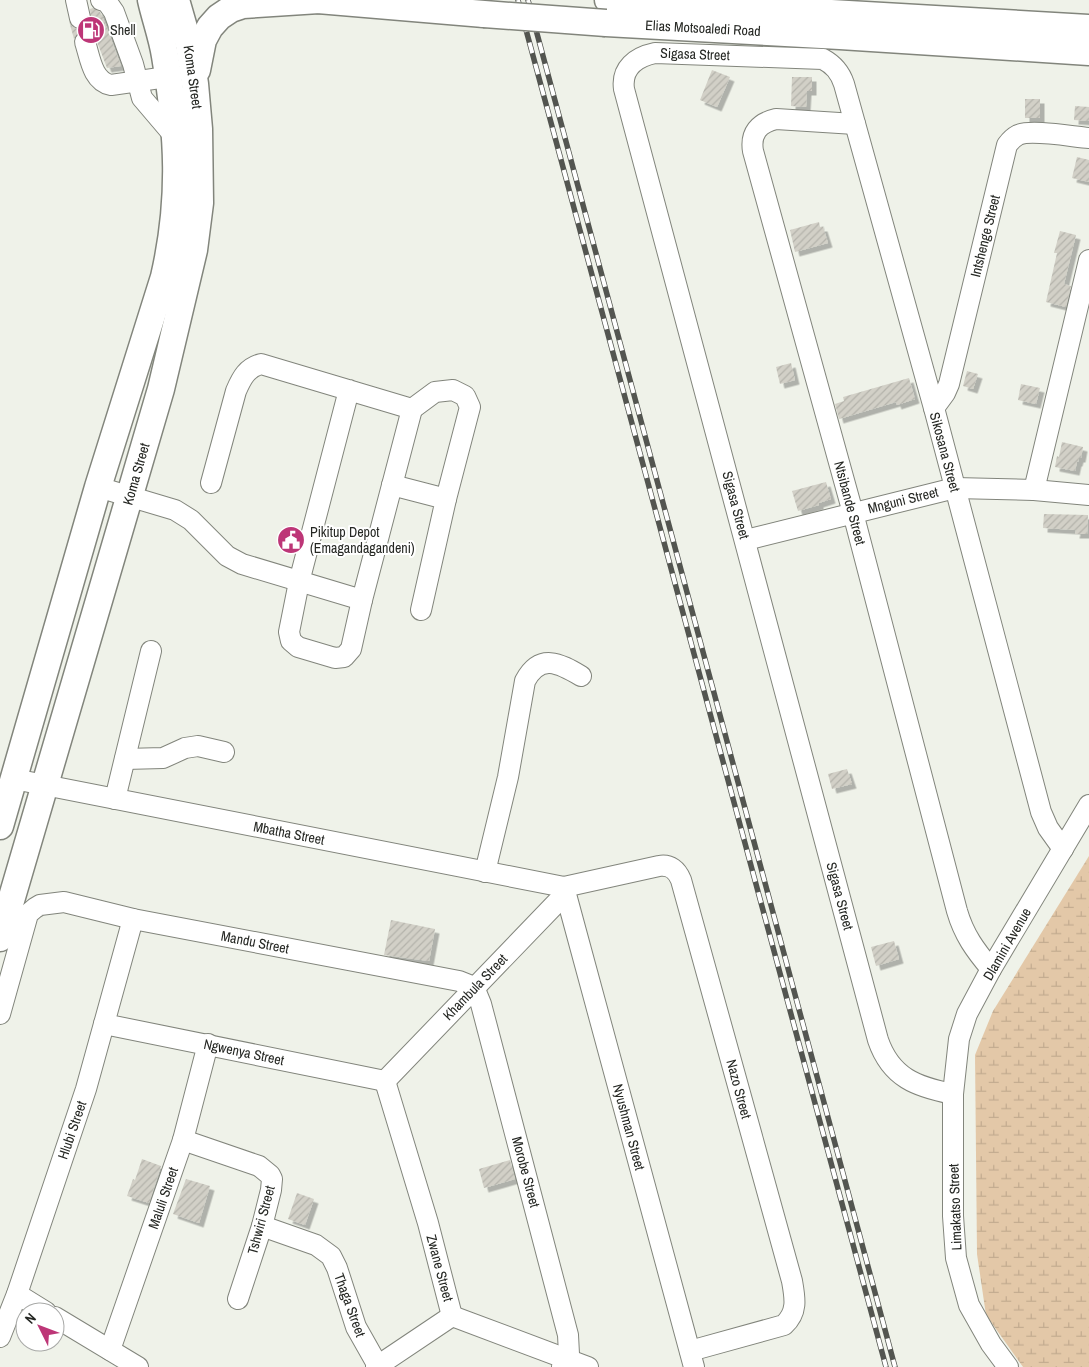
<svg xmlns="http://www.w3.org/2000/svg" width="1089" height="1367" viewBox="0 0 1089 1367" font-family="'Archivo Narrow',sans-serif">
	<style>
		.wetland { fill: url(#wetland-marsh) }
		.building { fill: url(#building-hatch); filter: url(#shadow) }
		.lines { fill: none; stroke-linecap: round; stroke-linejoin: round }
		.minor-casing { stroke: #82857c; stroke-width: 22 }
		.major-casing { stroke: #82857c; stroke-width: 29 }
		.minor { stroke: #fff; stroke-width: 20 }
		.major { stroke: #fff; stroke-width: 26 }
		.rail-casing { stroke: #535550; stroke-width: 5.5 }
		.rail { stroke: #fff; stroke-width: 4; stroke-dasharray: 11; stroke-linecap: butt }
		.major-bridge-casing { stroke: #82857c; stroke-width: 29; stroke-linecap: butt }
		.major-bridge { stroke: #fff; stroke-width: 26 }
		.labels { text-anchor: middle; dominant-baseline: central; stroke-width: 4; stroke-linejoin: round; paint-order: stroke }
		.street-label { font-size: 14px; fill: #252723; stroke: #fff }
		.poi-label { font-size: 14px; fill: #252723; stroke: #fff; text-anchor: start }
	</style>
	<defs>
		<pattern id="wetland-marsh" width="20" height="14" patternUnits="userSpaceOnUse" patternTransform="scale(1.25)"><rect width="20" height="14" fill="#e3c8a8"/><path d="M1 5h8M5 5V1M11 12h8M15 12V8" fill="none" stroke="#c3ac90"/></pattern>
		<pattern id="building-hatch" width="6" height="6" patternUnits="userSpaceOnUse" patternTransform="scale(1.25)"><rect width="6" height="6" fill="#d2d0c7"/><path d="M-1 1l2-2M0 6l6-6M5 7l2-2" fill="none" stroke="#b4b3ab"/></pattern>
		<filter id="shadow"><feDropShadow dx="4.5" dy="4.5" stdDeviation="0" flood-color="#0004"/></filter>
	</defs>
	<rect width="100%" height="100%" fill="#eff2e9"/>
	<path class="wetland" d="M1089 856V1367H1023L986 1315 977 1254 975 1055 993 1011Z"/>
	<g class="building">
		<path d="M93 8 100 12 103 18 121 66 107 68 96 39 93 33 88 31H82L77 34 74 39 69 21 72 26 77 29 82 30 88 27 91 21 90 9Z"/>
		<path d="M712 70 730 77 717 107 700 100Z"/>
		<path d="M792 77H812V91H807L806 107 791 106Z"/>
		<rect x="1025" y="99" width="15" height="19"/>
		<path d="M1075 106 1089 107V121L1074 120Z"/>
		<path d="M1077 157 1089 160V182L1072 178Z"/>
		<path d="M819 222 820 227H823L828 243 795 252 790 230Z"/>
		<path d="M1060 231 1076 235 1064 284 1071 286 1066 307 1046 302 1057 253H1054Z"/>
		<path d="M791 363 795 380 780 384 776 367Z"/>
		<path d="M967 371 978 374 973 389 963 386Z"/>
		<path d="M909 378 915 399 897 405 896 402 839 419 835 404 844 401 843 397Z"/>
		<path d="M1021 384 1040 388 1036 404 1018 400Z"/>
		<path d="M1062 442 1083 447 1081 458H1079L1078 462H1077L1075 471 1055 467 1057 456 1059 457Z"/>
		<path d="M826 482 831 499 819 503V505L798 511 792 491Z"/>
		<path d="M1044 514 1088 515 1087 534H1075L1076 530 1043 528Z"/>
		<path d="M847 769 852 784 832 789 828 774Z"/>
		<path d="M391 920 435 929 429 961 384 955Z"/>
		<path d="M894 941 899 959 876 966 871 947Z"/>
		<path d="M142 1159 161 1166 149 1203 127 1196 133 1179 135 1180Z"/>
		<path d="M510 1160 515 1179 484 1188 479 1169Z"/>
		<path d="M186 1179 210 1186 199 1223 173 1214Z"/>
		<path d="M297 1193 314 1199 305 1225 288 1219Z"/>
	</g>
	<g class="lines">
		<g class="minor-casing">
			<g id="minor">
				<path d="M76 0 80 18"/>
				<path d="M101 0 107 2 114 12 133 64 142 98 176 138"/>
				<path d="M85 42C90 57 92 81 111 85L167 77"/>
				<path d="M855 124 776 119C759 123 750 133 753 151L853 513 957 911C964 935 975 950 991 969"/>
				<path d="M934 408 945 393 949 384 1007 145C1010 141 1014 137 1018 135 1031 129 1074 137 1089 138"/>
				<path d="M412 409 435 392 453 390 465 396 470 407 446 499"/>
				<path d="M211 483 236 391C242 377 247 368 261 364L412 409 362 600 351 649 344 657 335 658 298 647 291 641 289 632 299 582 349 390"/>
				<path d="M392 485 446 499 421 610"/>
				<path d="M98 487 175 510 191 520 227 556 242 564 362 600"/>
				<path d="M1034 490 1089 260"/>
				<path d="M746 540 955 488 1034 490 1089 495"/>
				<path d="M125 759 163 758 185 748 198 746 224 752"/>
				<path d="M14 779 564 887 659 866C670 864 677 870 681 880L792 1281C795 1298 798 1312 784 1325L690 1351"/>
				<path d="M115 799 151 651"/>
				<path d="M485 872 508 777 525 681C540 653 559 663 581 676"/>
				<path d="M564 887 694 1367"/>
				<path d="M0 1014 28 914 35 908 40 905 64 902 133 919 459 981 474 987 481 1004 568 1335 569 1354 562 1367"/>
				<path d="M104 1024 385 1081"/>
				<path d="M385 1081 565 894"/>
				<path d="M385 1081 428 1223 452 1316"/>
				<path d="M953 1094C917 1087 891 1078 878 1040L624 89C621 68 636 57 655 53L823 59C834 65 840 72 844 84L934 408 1041 812 1048 828 1063 849"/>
				<path d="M183 1140 259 1166 270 1175 272 1179 271 1190 262 1226 238 1299"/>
				<path d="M262 1226 316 1245 331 1256 337 1268 356 1327 378 1366"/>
				<path d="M17 1294 46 1312"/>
				<path d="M452 1316 588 1367"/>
				<path d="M55 1317 138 1367"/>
				<path d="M0 1337 17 1294 86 1089 133 919"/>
				<path d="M110 1350 183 1140 208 1044"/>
				<path d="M376 1367 452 1316"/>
				<path d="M1008 1367 991 1344 969 1305 956 1258 953 1216V1094L959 1039 967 1014 991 969 1089 805"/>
			</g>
		</g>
		<g class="major-casing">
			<g id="major">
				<path d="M318 0 484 14"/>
				<path d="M608 0 1089 28"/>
				<path d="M606 23 840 36 1089 52"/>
				<path d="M197 70 203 40 210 27 219 17 231 9 243 5 319 0"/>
				<path d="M0 826 98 487 164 277C182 199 178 134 165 56 162 37 155 18 151 0"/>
				<path d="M0 938 161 389 194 250 200 203 199 129 195 84 189 45 176 0"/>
			</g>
		</g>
		<use href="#minor" class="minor"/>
		<use href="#major" class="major"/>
		<g class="rail-casing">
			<g id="rail">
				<path d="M518 0 886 1367"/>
				<path d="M528 0 895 1367"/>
			</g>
		</g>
		<use href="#rail" class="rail"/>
		<g class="major-bridge-casing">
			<path id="major-bridge" d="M484 14 606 23"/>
		</g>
		<use href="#major-bridge" class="major-bridge"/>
	</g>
	<defs>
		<g id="fuel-disc" transform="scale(1.4375)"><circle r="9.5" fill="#bd3677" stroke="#fff"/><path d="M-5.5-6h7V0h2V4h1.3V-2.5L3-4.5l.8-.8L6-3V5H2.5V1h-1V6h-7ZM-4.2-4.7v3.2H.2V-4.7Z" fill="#fff"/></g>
		<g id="civic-disc" transform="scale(1.4375)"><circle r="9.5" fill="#bd3677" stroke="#fff"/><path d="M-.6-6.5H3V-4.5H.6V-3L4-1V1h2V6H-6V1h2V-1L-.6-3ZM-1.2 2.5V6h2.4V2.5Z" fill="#fff"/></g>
	</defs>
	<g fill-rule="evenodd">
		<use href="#fuel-disc" x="91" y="30"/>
		<use href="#civic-disc" x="291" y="540"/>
	</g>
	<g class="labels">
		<g class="street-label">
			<text transform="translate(703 28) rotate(3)">Elias Motsoaledi Road</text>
			<text transform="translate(695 54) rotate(2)">Sigasa Street</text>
			<text transform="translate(193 77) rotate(82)">Koma Street</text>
			<text transform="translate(985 236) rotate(-76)">Intshenge Street</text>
			<text transform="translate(945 452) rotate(75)">Sikosana Street</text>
			<text transform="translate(136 474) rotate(-74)">Koma Street</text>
			<text transform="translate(903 500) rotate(-14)">Mnguni Street</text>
			<text transform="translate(850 503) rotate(75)">Ntsibande Street</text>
			<text transform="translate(736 505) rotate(75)">Sigasa Street</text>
			<text transform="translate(289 833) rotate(11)">Mbatha Street</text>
			<text transform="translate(840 896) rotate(75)">Sigasa Street</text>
			<text transform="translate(255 942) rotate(11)">Mandu Street</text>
			<text transform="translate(1007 944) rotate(-60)">Dlamini Avenue</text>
			<text transform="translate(475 987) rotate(-46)">Khambula Street</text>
			<text transform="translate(244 1052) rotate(12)">Ngwenya Street</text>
			<text transform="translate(739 1089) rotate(75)">Nazo Street</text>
			<text transform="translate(629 1127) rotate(75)">Nyushman Street</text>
			<text transform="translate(72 1130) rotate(-71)">Hlubi Street</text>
			<text transform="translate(526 1172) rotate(75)">Morobe Street</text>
			<text transform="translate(163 1198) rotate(-71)">Maluli Street</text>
			<text transform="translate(955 1207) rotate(-92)">Limakatso Street</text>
			<text transform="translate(261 1220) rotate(-75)">Tshwiri Street</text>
			<text transform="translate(440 1268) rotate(75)">Zwane Street</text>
			<text transform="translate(350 1305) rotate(70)">Thaga Street</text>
		</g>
		<g class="poi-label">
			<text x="110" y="30">Shell</text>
			<text x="310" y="532">Pikitup Depot<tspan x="310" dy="16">(Emagandagandeni)</tspan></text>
		</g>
	</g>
	<g transform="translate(40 1327) rotate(312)"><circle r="24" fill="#ffffff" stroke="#a8a9a7"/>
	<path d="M0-4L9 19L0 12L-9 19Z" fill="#bd3677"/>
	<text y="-8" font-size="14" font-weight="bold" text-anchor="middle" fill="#252723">N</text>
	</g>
</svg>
